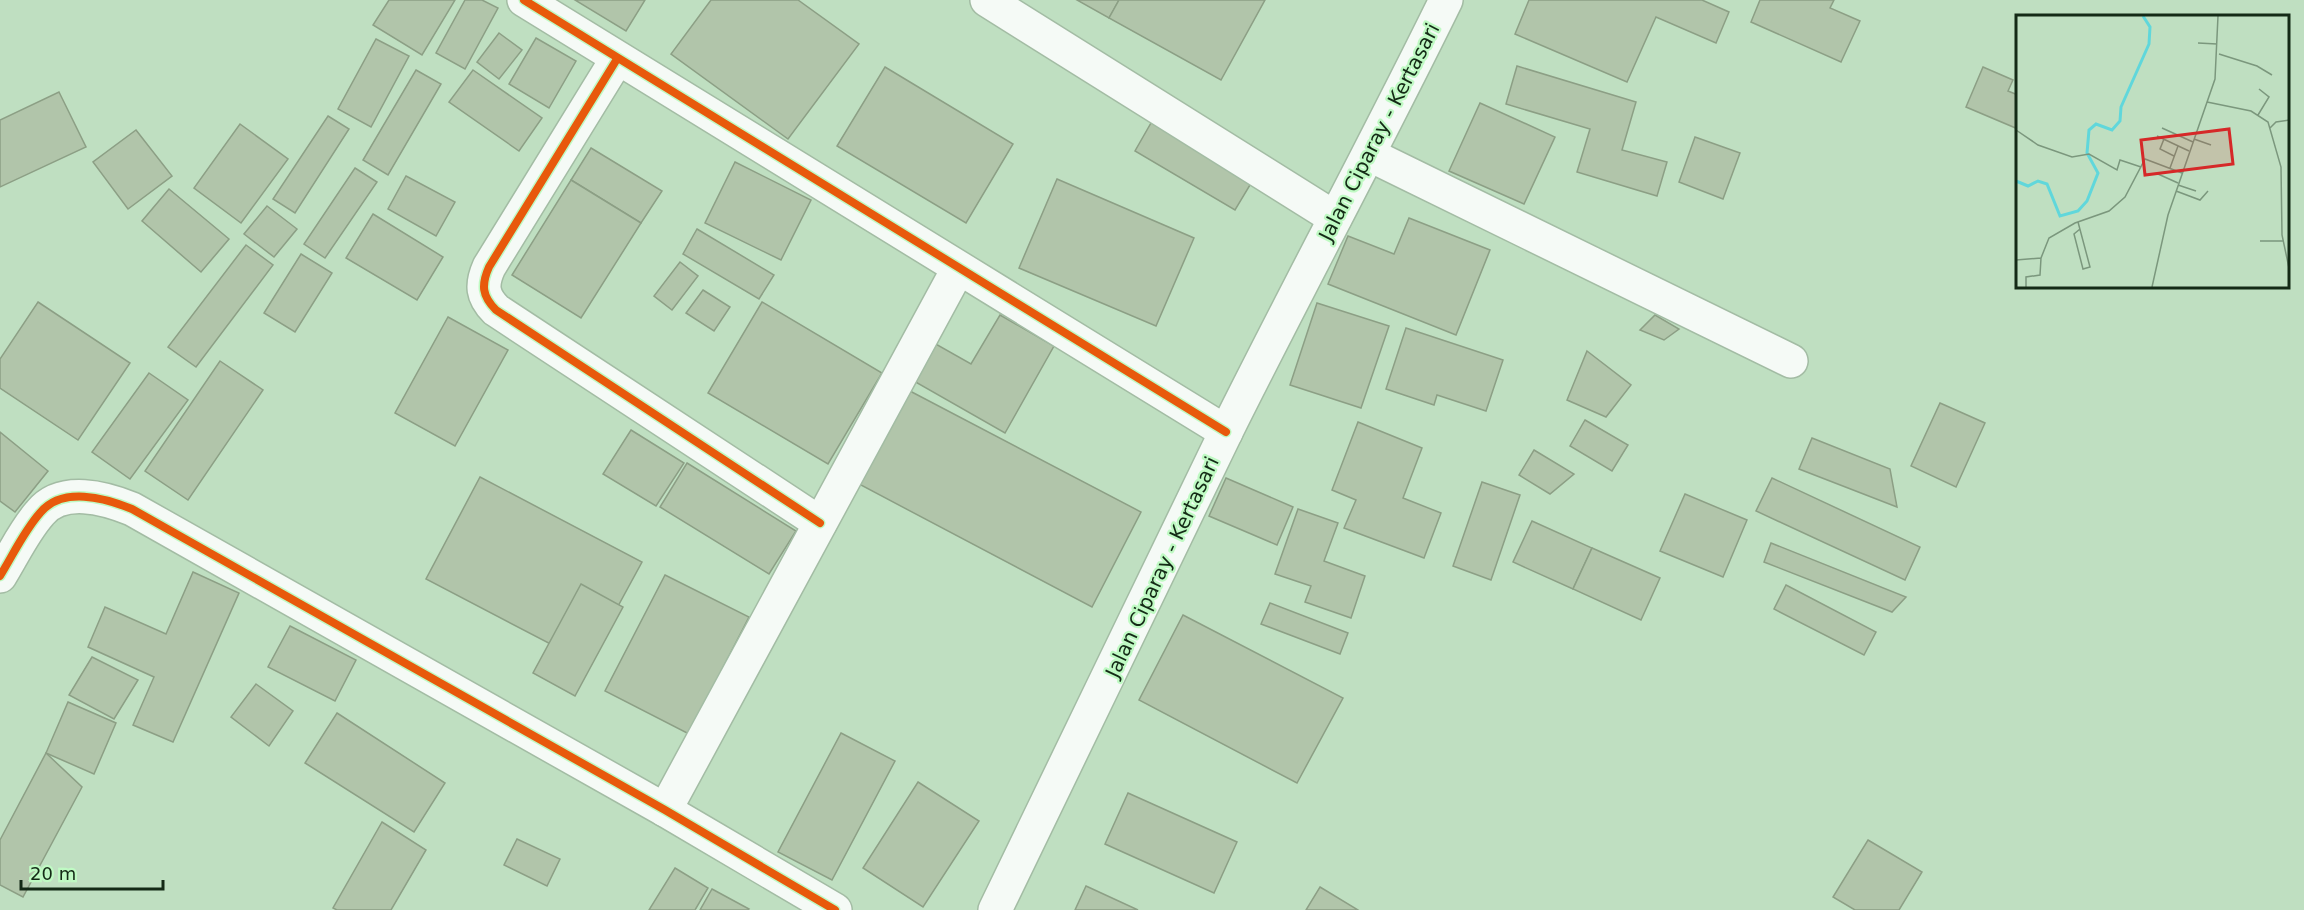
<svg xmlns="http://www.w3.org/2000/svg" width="2304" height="910" viewBox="0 0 2304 910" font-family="'DejaVu Sans',sans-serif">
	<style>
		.building { fill: #b1c5aa; stroke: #8c9f85; stroke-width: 1.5 }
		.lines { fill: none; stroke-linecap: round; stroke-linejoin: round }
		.street-casing { stroke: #a3bca4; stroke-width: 36 }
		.secondary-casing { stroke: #a3bca4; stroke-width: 36 }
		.street { stroke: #f5faf6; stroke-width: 33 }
		.secondary { stroke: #f5faf6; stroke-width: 33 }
		.cycleway-casing { stroke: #bffac3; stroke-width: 11 }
		.cycleway { stroke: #e8590c; stroke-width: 8 }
		.labels { text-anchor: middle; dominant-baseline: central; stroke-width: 4.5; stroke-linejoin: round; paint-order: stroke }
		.street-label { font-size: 20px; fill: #142a16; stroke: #bffac3 }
		.inset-river { fill: none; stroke: #60d7db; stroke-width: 3 }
		.inset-road { fill: none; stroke: #7b977d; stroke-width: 1.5 }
		.view { fill: #d62828; fill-opacity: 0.15; stroke: #d62828; stroke-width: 3 }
		.inset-edge { fill: none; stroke: #142a16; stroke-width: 3 }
	</style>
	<rect width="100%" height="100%" fill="#bfdfc1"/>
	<g class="building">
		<path d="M389 0H455L422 55 373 25Z"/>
		<path d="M465 0H482L498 8 465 69 436 53Z"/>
		<path d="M575 0H645L626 31Z"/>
		<path d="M711 0H798L859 44 788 139 671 54Z"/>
		<path d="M1077 0H1119L1109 18Z"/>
		<path d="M1119 0H1265L1221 80 1109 18Z"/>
		<path d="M1529 0H1702L1729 12 1716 43 1656 17 1627 82 1515 34Z"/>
		<path d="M1760 0H1834L1830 8 1860 21 1841 62 1751 22Z"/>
		<path d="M499 33 522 50 499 79 477 62Z"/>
		<path d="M536 38 576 61 549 108 509 84Z"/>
		<path d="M376 39 409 56 371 127 338 109Z"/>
		<path d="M1517 66 1636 102 1622 150 1667 162 1657 196 1577 172 1590 129 1506 104Z"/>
		<path d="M885 67 1013 144 966 223 837 146Z"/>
		<path d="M1983 67 2013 80 2008 91 2018 95V129L1966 107Z"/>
		<path d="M416 70 441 84 388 175 363 160Z"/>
		<path d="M473 70 542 118 519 151 449 102Z"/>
		<path d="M59 92 86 147 0 187V120Z"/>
		<path d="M1480 103 1555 137 1524 204 1449 171Z"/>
		<path d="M328 116 349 129 295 213 273 199Z"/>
		<path d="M1155 116 1256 175 1235 210 1135 151Z"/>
		<path d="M240 124 288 159 241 223 194 188Z"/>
		<path d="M136 130 172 176 128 209 93 162Z"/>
		<path d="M1695 137 1740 153 1723 199 1679 182Z"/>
		<path d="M591 148 662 191 641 223 571 180Z"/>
		<path d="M735 162 811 200 781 260 705 223Z"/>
		<path d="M355 168 377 182 325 258 304 244Z"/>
		<path d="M406 176 455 202 436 236 388 209Z"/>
		<path d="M1057 179 1194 238 1156 326 1019 268Z"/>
		<path d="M571 180 641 223 581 318 512 275Z"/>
		<path d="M169 189 229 239 201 272 142 221Z"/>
		<path d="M267 206 297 229 274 257 244 234Z"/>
		<path d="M373 214 443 257 417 300 346 258Z"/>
		<path d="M1409 218 1490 250 1456 335 1328 284 1348 236 1394 254Z"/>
		<path d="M697 229 774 275 759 299 683 254Z"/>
		<path d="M246 245 273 265 196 367 168 347Z"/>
		<path d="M301 254 332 273 295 332 264 313Z"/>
		<path d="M680 262 698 276 672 310 654 296Z"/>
		<path d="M703 290 730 307 714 331 686 313Z"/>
		<path d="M38 302 130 363 78 440 0 388V359Z"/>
		<path d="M762 302 882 373 828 464 708 393Z"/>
		<path d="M1317 303 1389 326 1361 408 1290 385Z"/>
		<path d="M1000 315 1054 346 1005 433 912 380 934 343 971 364Z"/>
		<path d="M1655 315 1679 329 1664 340 1640 330Z"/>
		<path d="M448 317 508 350 455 446 395 413Z"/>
		<path d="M1406 328 1503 360 1486 411 1437 395 1434 405 1386 389Z"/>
		<path d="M1587 351 1631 385 1606 417 1567 400Z"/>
		<path d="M220 361 263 390 188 500 145 471Z"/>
		<path d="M149 373 188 400 130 479 92 452Z"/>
		<path d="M908 390 1141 512 1092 607 859 484Z"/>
		<path d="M1940 403 1985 423 1956 487 1911 466Z"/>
		<path d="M1585 420 1628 445 1612 471 1570 446Z"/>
		<path d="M1358 422 1422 448 1403 498 1441 513 1424 558 1344 528 1356 500 1332 490Z"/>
		<path d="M631 430 684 463 656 506 603 474Z"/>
		<path d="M0 432 48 471 15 512 0 501Z"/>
		<path d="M1812 438 1890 469 1897 507 1799 469Z"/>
		<path d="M1534 450 1574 474 1550 494 1519 475Z"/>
		<path d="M687 463 796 531 769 574 660 507Z"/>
		<path d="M480 477 642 562 587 663 426 579Z"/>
		<path d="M1226 478 1293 507 1277 545 1209 516Z"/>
		<path d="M1772 478 1920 547 1905 580 1756 511Z"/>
		<path d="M1482 482 1520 495 1491 580 1453 566Z"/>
		<path d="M1685 494 1747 520 1723 577 1660 551Z"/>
		<path d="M1298 509 1338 523 1324 561 1365 576 1351 618 1305 602 1311 586 1275 574Z"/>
		<path d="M1532 521 1592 548 1573 589 1513 562Z"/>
		<path d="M1771 543 1906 597 1892 612 1764 562Z"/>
		<path d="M1592 548 1660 578 1641 620 1573 589Z"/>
		<path d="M193 572 239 593 173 742 133 725 154 677 88 647 105 607 166 634Z"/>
		<path d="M665 575 749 617 689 734 605 691Z"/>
		<path d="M581 584 623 607 575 696 533 673Z"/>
		<path d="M1786 585 1876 632 1864 655 1774 609Z"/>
		<path d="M1270 603 1348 633 1340 654 1261 624Z"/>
		<path d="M1183 615 1343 698 1297 783 1139 700Z"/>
		<path d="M290 626 356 660 335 701 268 667Z"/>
		<path d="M92 657 138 680 114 719 69 695Z"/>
		<path d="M256 684 293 711 269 746 231 717Z"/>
		<path d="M68 702 116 723 94 774 46 753Z"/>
		<path d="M337 713 445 783 414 832 305 763Z"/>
		<path d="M841 733 895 761 832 880 778 852Z"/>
		<path d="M46 753 82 787 23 897 0 885V840Z"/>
		<path d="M918 782 979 821 923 907 863 868Z"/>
		<path d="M1128 793 1237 842 1214 893 1105 844Z"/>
		<path d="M382 822 426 850 391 910H337L333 908Z"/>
		<path d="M517 839 560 859 547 886 504 865Z"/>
		<path d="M1868 840 1922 872 1899 910H1855L1833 897Z"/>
		<path d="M675 868 708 888 695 910H649Z"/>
		<path d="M1086 886 1138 910H1075Z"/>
		<path d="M1320 887 1358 910H1306Z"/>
		<path d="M712 889 749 909 748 910H700Z"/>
	</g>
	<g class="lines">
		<g class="street-casing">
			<g id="street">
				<path d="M524 0 1226 432"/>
				<path d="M987 0 1335 218"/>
				<path d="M617 59 489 267C481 285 482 296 496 310L820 523"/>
				<path d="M1370 155 1791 361"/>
				<path d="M665 810 958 269"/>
			</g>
		</g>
		<g class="secondary-casing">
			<g id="secondary">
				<path d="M0 576C13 555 24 531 40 513 62 486 105 498 132 509L665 810 835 910"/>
				<path d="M995 910C1073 751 1148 591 1226 432 1298 287 1375 145 1446 0"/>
			</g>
		</g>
		<use href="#street" class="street"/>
		<use href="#secondary" class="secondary"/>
		<g class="cycleway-casing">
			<g id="cycleway">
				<path d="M524 0 1226 432"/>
				<path d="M617 59 489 267C481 285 482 296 496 310L820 523"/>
				<path d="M0 576C13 555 24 531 40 513 62 486 105 498 132 509L665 810 835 910"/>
			</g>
		</g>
		<use href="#cycleway" class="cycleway"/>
	</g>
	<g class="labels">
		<g class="street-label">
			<text transform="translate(1379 132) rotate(-63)">Jalan Ciparay - Kertasari</text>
			<text transform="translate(1162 567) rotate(-65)">Jalan Ciparay - Kertasari</text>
		</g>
	</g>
	<g transform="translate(2016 15)">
		<rect width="273" height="273" fill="#bfdfc1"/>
		<path class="inset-river" d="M0 166 12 171 22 166 31 169 44 201 62 196 71 186 82 158 71 138 73 115 80 109 96 115 104 106 105 92 133 29 134 12 127 1"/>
		<path class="inset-road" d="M182 28 201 29M203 39 241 51 256 60M191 87 235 96 252 107 265 152 266 220 273 253M242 100 253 82 243 74M146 113 177 127M254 113 260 107 273 105M0 115 22 130 56 142 73 139 101 155 104 145 125 152M141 121 173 136M148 124 144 134 158 141M178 124 195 130M154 153 162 131M142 159 162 168M162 170 180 176M160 176 184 185 192 176M62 207 74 252 67 254 58 219 64 214M244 226H268M0 245 25 243 33 223 59 208 93 196 109 182 129 144 166 158M10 272V262L24 260 25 243M136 272 152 200 199 64 202 1"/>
		<path class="view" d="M213 114 217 149 129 160 125 125Z"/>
		<rect width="273" height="273" class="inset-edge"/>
	</g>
	<path d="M21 880v9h142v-9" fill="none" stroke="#142a16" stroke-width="3"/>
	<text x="30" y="880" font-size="18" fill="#142a16" stroke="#bffac3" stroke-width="4.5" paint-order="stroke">20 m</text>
</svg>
